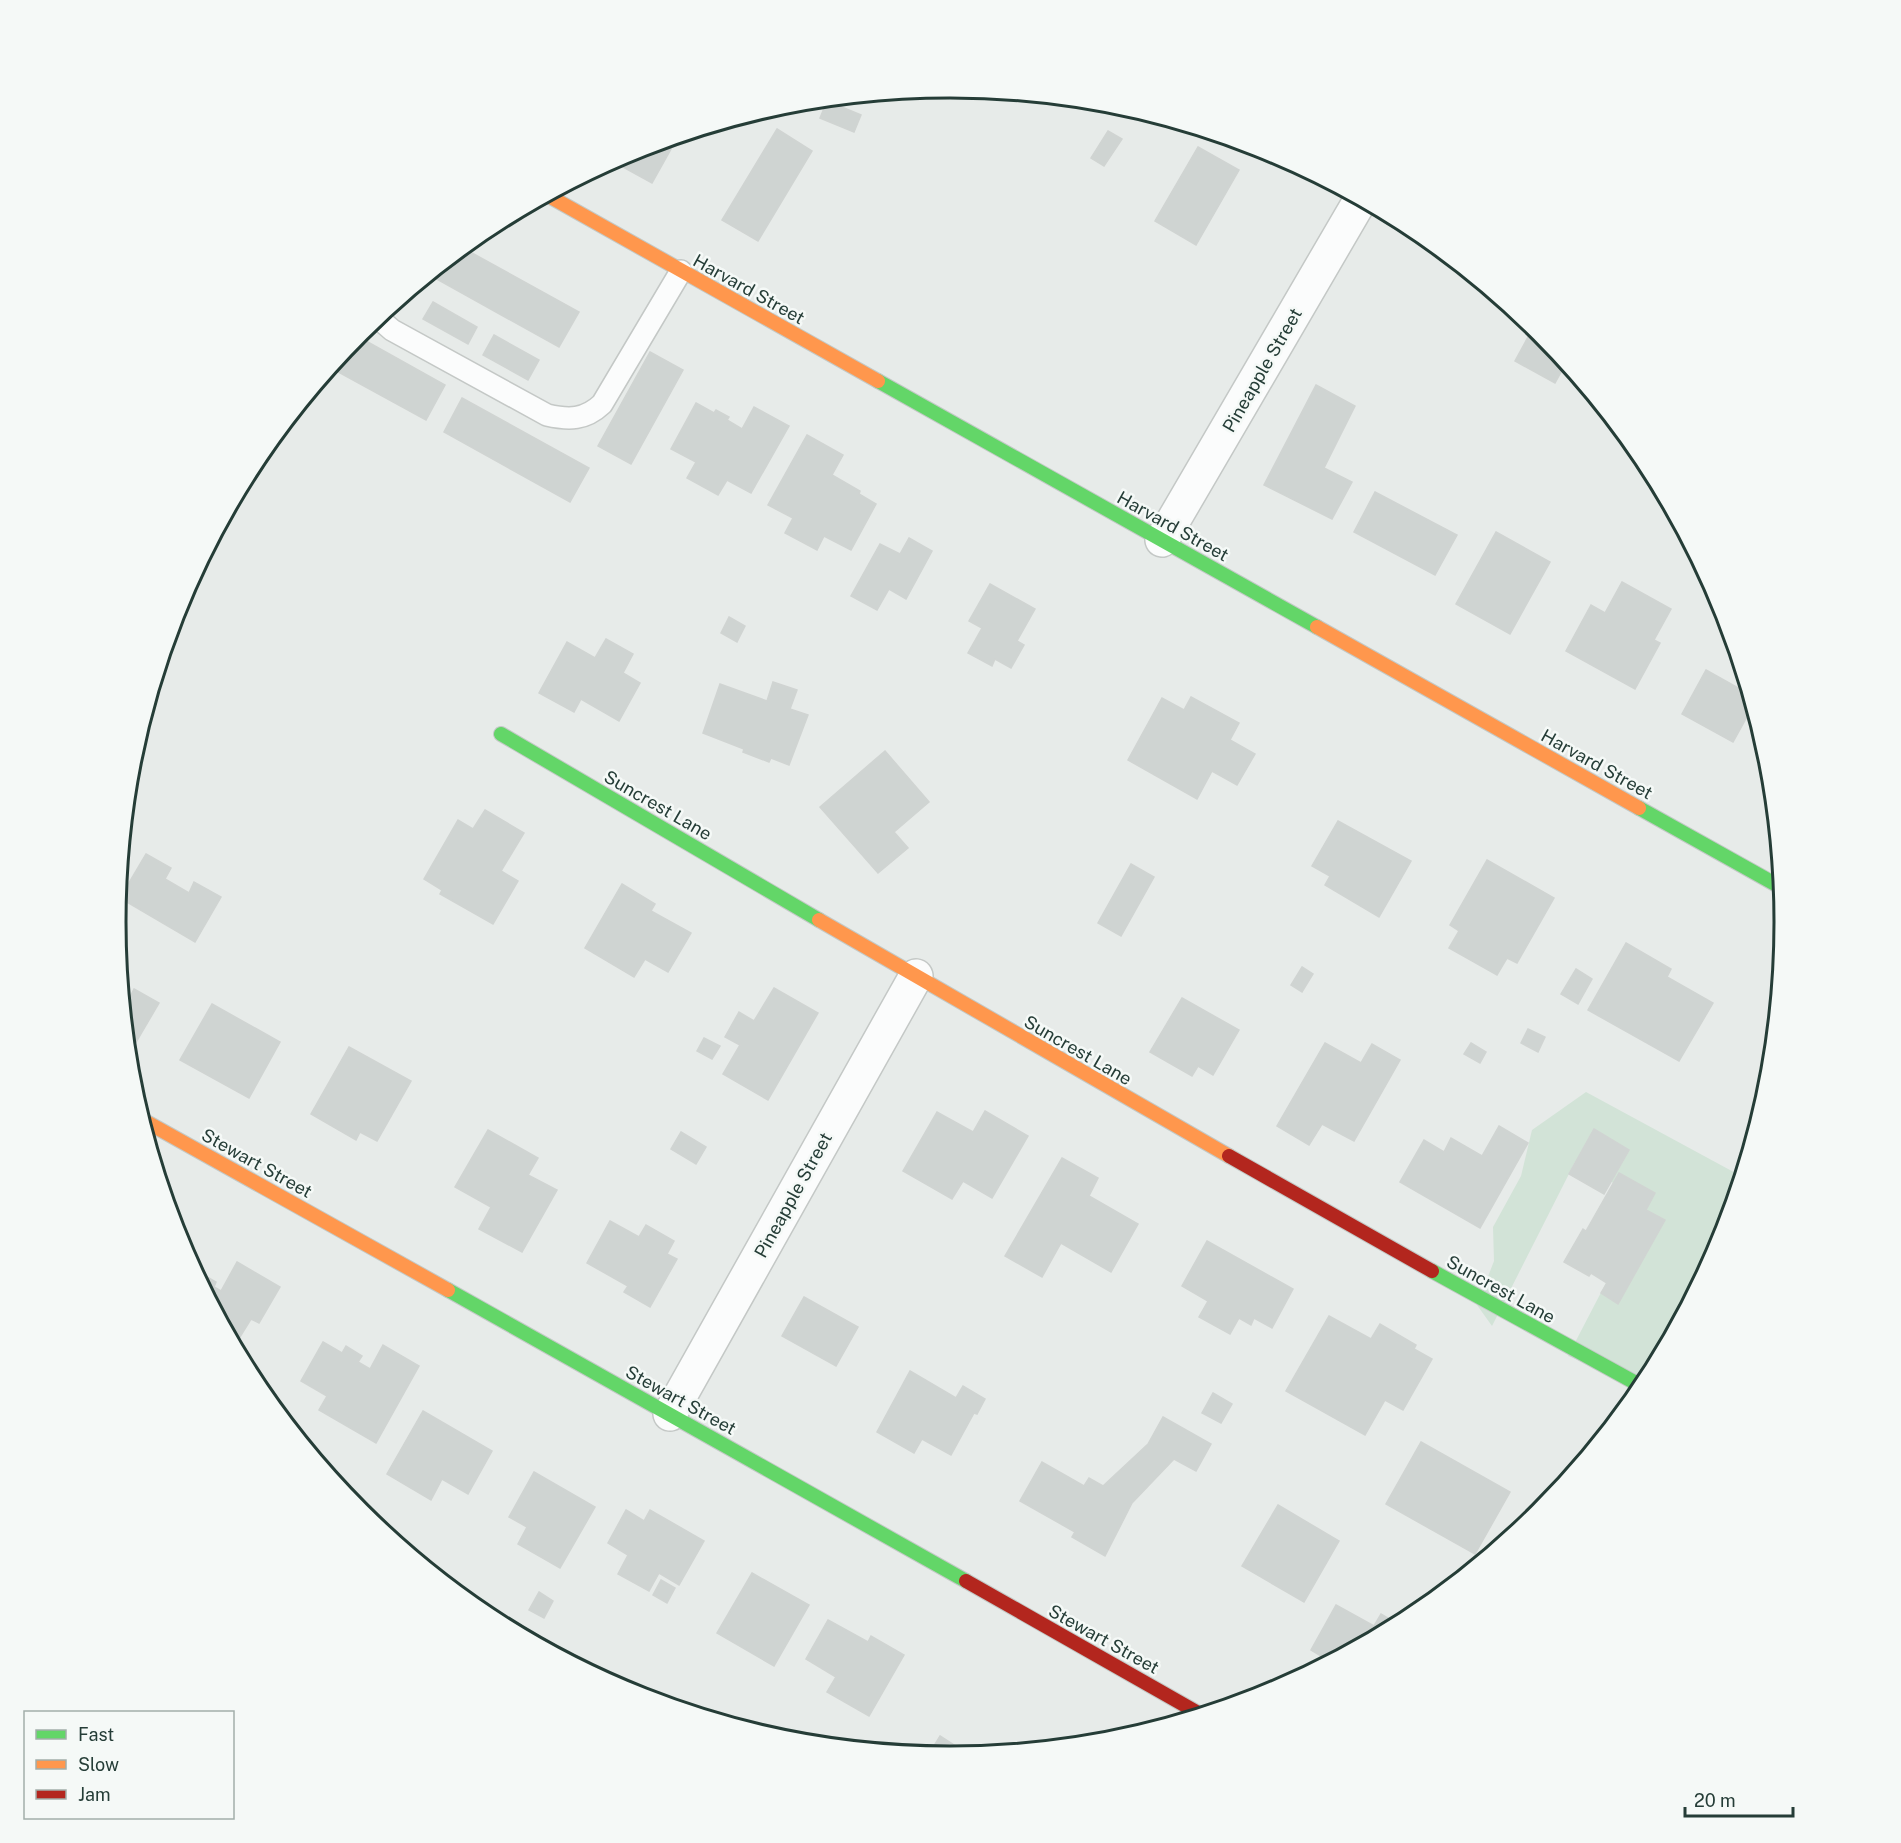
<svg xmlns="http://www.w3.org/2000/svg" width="1901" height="1843" viewBox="0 0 1901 1843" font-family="'Public Sans',sans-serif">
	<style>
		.green { fill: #d2e3d7 }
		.building { fill: #cfd4d2; stroke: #d0d4d2; stroke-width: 1.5 }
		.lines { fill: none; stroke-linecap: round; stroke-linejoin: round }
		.lane-casing { stroke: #c4c8c6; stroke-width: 24 }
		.street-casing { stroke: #c4c8c6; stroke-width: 36 }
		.fast-casing { stroke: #c3c9c6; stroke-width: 16 }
		.slow-casing { stroke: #c3c9c6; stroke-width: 16 }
		.jam-casing { stroke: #c3c9c6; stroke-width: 16 }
		.lane { stroke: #fbfcfc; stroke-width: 21 }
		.street { stroke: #fbfcfc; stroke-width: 33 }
		.fast { stroke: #63d668; stroke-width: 14 }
		.slow { stroke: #ff974d; stroke-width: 14 }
		.jam { stroke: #b3261e; stroke-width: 14 }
		.labels { text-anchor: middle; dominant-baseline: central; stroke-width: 5; stroke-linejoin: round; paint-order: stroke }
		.street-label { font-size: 18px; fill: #253d37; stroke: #f5f9f7 }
		.rim { fill: none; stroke: #253d37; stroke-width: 3 }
	</style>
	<rect width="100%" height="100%" fill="#e7ebe9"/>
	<path class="green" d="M1586 1092 1741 1176 1721 1241 1644 1385 1568 1356 1648 1202 1575 1162 1492 1326 1477 1305 1494 1261 1493 1227 1521 1176 1532 1130Z"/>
	<g class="building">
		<path d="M827 101 861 115 854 132 820 118Z"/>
		<path d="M777 129 812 151 758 241 722 220Z"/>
		<path d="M1108 131 1122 139 1104 166 1091 158Z"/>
		<path d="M659 142 671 149 652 183 612 161 631 150Z"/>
		<path d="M1198 147 1239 170 1196 245 1155 221Z"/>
		<path d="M463 248 579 312 559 347 433 277 438 268Z"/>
		<path d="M433 302 477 327 468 344 423 319Z"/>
		<path d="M1534 326 1566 363 1555 383 1515 361Z"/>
		<path d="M494 335 539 360 528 380 483 355Z"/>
		<path d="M357 336 445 385 426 420 331 368Z"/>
		<path d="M650 352 683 370 631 464 598 446Z"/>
		<path d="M1316 385 1355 406 1324 468 1352 482 1332 519 1264 485Z"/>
		<path d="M462 398 589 468 570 502 444 432Z"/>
		<path d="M696 403 714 413 716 410 729 417 727 420 742 429 754 407 789 426 751 493 727 480 718 495 687 478 696 462 671 449Z"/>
		<path d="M807 435 843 455 832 475 860 491 859 494 876 504 851 550 824 536 817 550 785 533 793 518 768 505Z"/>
		<path d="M1375 492 1457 535 1435 575 1354 532Z"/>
		<path d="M1496 532 1550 562 1510 634 1456 604Z"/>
		<path d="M909 538 932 551 906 599 889 589 877 610 851 596 880 544 900 554Z"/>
		<path d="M1622 582 1671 609 1654 640 1660 643 1635 689 1566 651 1591 605 1605 613Z"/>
		<path d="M990 584 1035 609 1017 641 1024 645 1011 668 995 659 992 666 968 653 982 628 969 621Z"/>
		<path d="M729 617 745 626 737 642 721 633Z"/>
		<path d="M606 639 633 654 623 673 640 683 619 721 581 699 574 712 539 693 567 642 595 658Z"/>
		<path d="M1706 670 1749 694 1753 706 1733 742 1682 714Z"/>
		<path d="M773 682 797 690 790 709 808 715 789 765 771 758 769 762 743 752 744 749 703 733 720 684 767 701Z"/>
		<path d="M1191 697 1239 723 1230 740 1255 754 1237 785 1212 771 1197 799 1128 760 1162 698 1184 710Z"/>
		<path d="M885 751 929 802 894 832 908 848 878 873 820 807Z"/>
		<path d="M485 810 524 833 501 871 518 881 493 924 440 894 442 890 424 879 458 820 473 829Z"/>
		<path d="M1338 821 1411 861 1379 917 1325 885 1330 876 1312 866Z"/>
		<path d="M146 854 171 868 165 879 189 893 194 882 221 897 195 942 120 898Z"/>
		<path d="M1487 860 1554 898 1517 963 1507 958 1497 975 1449 948 1459 931 1450 925Z"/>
		<path d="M1131 864 1154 877 1121 936 1098 923Z"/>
		<path d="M622 884 655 904 651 911 691 933 668 972 645 959 634 977 585 948Z"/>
		<path d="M1626 943 1671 969 1667 977 1713 1003 1679 1061 1588 1010Z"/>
		<path d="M1302 967 1313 974 1302 992 1291 985Z"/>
		<path d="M1576 969 1592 979 1578 1004 1561 994Z"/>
		<path d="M774 988 818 1013 768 1100 723 1074 740 1045 725 1037 739 1012 754 1021Z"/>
		<path d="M134 989 159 1003 135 1044 128 1040 123 993 130 997Z"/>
		<path d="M1182 998 1239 1030 1213 1075 1198 1066 1192 1076 1150 1052Z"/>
		<path d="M212 1004 280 1042 249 1098 180 1060Z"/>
		<path d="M1528 1029 1545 1037 1538 1052 1521 1043Z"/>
		<path d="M704 1038 720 1046 712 1059 697 1051Z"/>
		<path d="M1325 1043 1361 1063 1372 1044 1400 1060 1354 1141 1322 1124 1309 1145 1277 1126Z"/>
		<path d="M1471 1043 1486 1052 1480 1063 1464 1054Z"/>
		<path d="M349 1047 411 1081 377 1141 360 1132 356 1140 311 1114Z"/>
		<path d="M985 1111 1028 1136 992 1198 963 1181 952 1199 903 1171 937 1112 973 1132Z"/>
		<path d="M1499 1126 1528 1143 1480 1228 1400 1182 1424 1140 1444 1152 1451 1138 1482 1156Z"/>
		<path d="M1594 1129 1629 1150 1604 1194 1569 1174Z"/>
		<path d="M488 1130 538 1158 528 1175 557 1190 522 1252 479 1229 491 1207 455 1187Z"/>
		<path d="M681 1132 706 1147 696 1164 671 1149Z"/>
		<path d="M1062 1158 1098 1178 1089 1196 1138 1224 1111 1272 1061 1243 1042 1277 1005 1256Z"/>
		<path d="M1619 1173 1655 1193 1646 1210 1665 1220 1618 1304 1601 1293 1607 1283 1591 1273 1589 1276 1564 1262 1583 1229 1586 1231Z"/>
		<path d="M610 1221 639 1237 646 1225 674 1241 667 1254 677 1259 650 1307 624 1292 628 1286 587 1263Z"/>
		<path d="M1207 1241 1293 1289 1272 1328 1254 1318 1251 1325 1239 1318 1230 1334 1199 1317 1208 1301 1182 1286Z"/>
		<path d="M237 1262 280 1287 259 1323 251 1319 235 1345 195 1270 216 1282 214 1287 221 1291Z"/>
		<path d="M804 1297 858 1327 836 1366 782 1336Z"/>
		<path d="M1329 1316 1371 1339 1380 1324 1416 1345 1414 1349 1432 1359 1403 1410 1385 1400 1365 1435 1286 1391Z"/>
		<path d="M323 1342 342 1353 346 1346 362 1356 358 1362 370 1369 383 1345 419 1366 376 1443 319 1410 327 1396 301 1381Z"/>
		<path d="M910 1371 956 1398 963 1386 985 1399 977 1414 974 1413 951 1455 922 1439 914 1453 877 1432Z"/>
		<path d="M1213 1393 1232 1404 1221 1423 1202 1413Z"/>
		<path d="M423 1411 492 1451 468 1494 442 1479 431 1500 387 1474Z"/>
		<path d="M1163 1417 1211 1444 1196 1471 1174 1459 1132 1503 1105 1556 1072 1537 1075 1532 1020 1501 1042 1462 1084 1486 1089 1478 1103 1486 1148 1444Z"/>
		<path d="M1421 1442 1510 1492 1475 1554 1386 1504Z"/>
		<path d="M534 1472 595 1507 560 1568 518 1544 527 1527 509 1517Z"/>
		<path d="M1278 1505 1339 1541 1304 1602 1242 1566Z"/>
		<path d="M626 1510 644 1521 650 1510 704 1541 679 1585 659 1573 649 1591 618 1574 628 1555 608 1543Z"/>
		<path d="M752 1573 809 1605 774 1666 717 1633Z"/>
		<path d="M661 1580 675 1588 667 1603 653 1595Z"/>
		<path d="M539 1592 553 1601 544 1618 529 1610Z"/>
		<path d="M1336 1605 1374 1626 1381 1614 1398 1624 1329 1661 1311 1650Z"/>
		<path d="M828 1620 868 1642 871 1636 904 1655 869 1716 827 1692 836 1677 806 1659Z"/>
		<path d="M940 1736 968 1754 950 1756 929 1754Z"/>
	</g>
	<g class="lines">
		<g class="lane-casing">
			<path id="lane" d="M377 317 392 330 547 415C569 420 585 420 602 404L681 271"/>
		</g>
		<g class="street-casing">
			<g id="street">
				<path d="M1162 540 1361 199"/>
				<path d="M670 1414 916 976"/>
			</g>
		</g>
		<g class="fast-casing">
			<g id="fast">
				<path d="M878 381 1317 627"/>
				<path d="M501 734 819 920"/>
				<path d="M1639 808 1782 888"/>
				<path d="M1432 1271 1643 1387"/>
				<path d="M448 1290 966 1581"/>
			</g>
		</g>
		<g class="slow-casing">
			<g id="slow">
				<path d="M547 195 878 381"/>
				<path d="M1317 627 1639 808"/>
				<path d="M819 920 1229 1156"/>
				<path d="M143 1120 448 1290"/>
			</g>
		</g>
		<g class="jam-casing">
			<g id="jam">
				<path d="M1229 1156 1432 1271"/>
				<path d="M966 1581 1200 1714"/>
			</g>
		</g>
		<use href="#lane" class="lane"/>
		<use href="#street" class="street"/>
		<use href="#fast" class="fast"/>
		<use href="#slow" class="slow"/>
		<use href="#jam" class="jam"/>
	</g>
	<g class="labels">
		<g class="street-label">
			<text transform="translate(749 289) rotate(29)">Harvard Street</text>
			<text transform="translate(1262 370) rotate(-60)">Pineapple Street</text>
			<text transform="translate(1173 526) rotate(29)">Harvard Street</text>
			<text transform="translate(1597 764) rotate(29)">Harvard Street</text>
			<text transform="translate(658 805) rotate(30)">Suncrest Lane</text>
			<text transform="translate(1078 1050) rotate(30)">Suncrest Lane</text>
			<text transform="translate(257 1163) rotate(29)">Stewart Street</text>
			<text transform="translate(793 1195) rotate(-61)">Pineapple Street</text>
			<text transform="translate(1501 1289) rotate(29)">Suncrest Lane</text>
			<text transform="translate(681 1400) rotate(29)">Stewart Street</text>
			<text transform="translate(1104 1639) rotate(29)">Stewart Street</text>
		</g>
	</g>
	<path d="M0 0H1901V1843H0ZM126 922a824 824 0 1 1 1648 0a824 824 0 1 1-1648 0Z" fill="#f5f9f7" fill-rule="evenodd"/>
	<path class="rim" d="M126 922a824 824 0 1 1 1648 0a824 824 0 1 1-1648 0Z"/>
	<rect x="24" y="1711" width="210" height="108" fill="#f5f9f7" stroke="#a2aeaa" stroke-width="1.5"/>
	<rect x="36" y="1730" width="30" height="9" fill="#63d668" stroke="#a2aeaa" stroke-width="1.5"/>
	<text x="78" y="1741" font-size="18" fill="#253d37">Fast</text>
	<rect x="36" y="1760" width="30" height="9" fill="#ff974d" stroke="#a2aeaa" stroke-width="1.5"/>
	<text x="78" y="1771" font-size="18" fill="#253d37">Slow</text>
	<rect x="36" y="1790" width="30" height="9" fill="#b3261e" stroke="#a2aeaa" stroke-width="1.5"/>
	<text x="78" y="1801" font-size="18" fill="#253d37">Jam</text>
	<path d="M1685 1807v9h108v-9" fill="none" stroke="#253d37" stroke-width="3"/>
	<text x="1694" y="1807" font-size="18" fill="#253d37" stroke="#f5f9f7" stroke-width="4.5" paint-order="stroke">20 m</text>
</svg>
